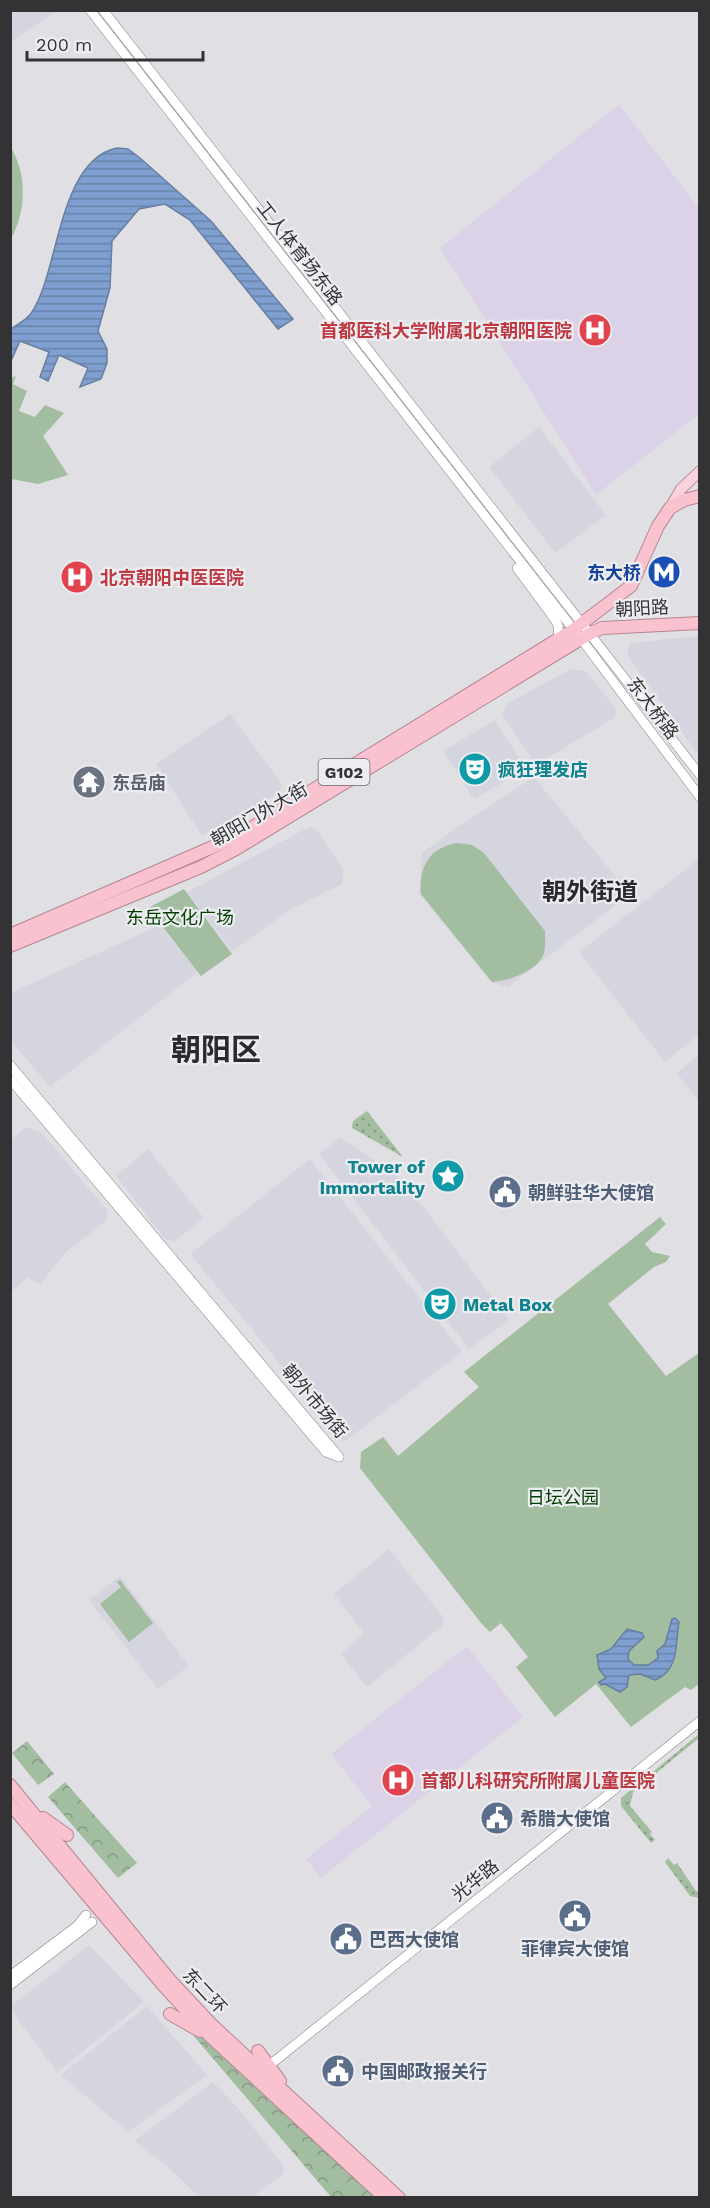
<svg xmlns="http://www.w3.org/2000/svg" width="710" height="2208" viewBox="0 0 710 2208" font-family="'Work Sans','Noto Sans SC',sans-serif">
	<style>
		.built { fill: #d5d5e0 }
		.medical { fill: #dcd2e7 }
		.grass { fill: url(#grass-dots) }
		.forest { fill: url(#forest-crowns) }
		.park { fill: #a2bd9f }
		.water { fill: url(#water-rules); stroke: #687fa1; stroke-width: 1.5 }
		.lines { fill: none; stroke-linecap: round; stroke-linejoin: round }
		.secondary-casing { stroke: #838387; stroke-width: 10 }
		.primary-casing { stroke: #b48691; stroke-width: 12 }
		.trunk-casing { stroke: #b48691; stroke-width: 14 }
		.secondary { stroke: #fff; stroke-width: 9 }
		.primary { stroke: #fbd1db; stroke-width: 10 }
		.trunk { stroke: #fac2cf; stroke-width: 12 }
		.labels { text-anchor: middle; dominant-baseline: central; stroke-width: 4.5; stroke-linejoin: round; paint-order: stroke }
		.shield { fill: #ededf1; stroke: #6b6b6d; stroke-width: 1.5 }
		.shield-label { font-size: 16px; font-weight: bold; fill: #333335 }
		.street-label { font-size: 18px; fill: #333335; stroke: #ededf1 }
		.health-label { font-size: 18px; font-weight: bold; fill: #be3a42; stroke: #ededf1; text-anchor: start }
		.transit-label { font-size: 18px; font-weight: bold; fill: #164399; stroke: #ededf1; text-anchor: end }
		.culture-label { font-size: 18px; font-weight: bold; fill: #0d838f; stroke: #ededf1; text-anchor: start }
		.worship-label { font-size: 18px; font-weight: bold; fill: #5b616d; stroke: #ededf1; text-anchor: start }
		.park-label { font-size: 18px; fill: #003f00; stroke: #ededf1 }
		.service-label { font-size: 18px; font-weight: bold; fill: #4e5e75; stroke: #ededf1; text-anchor: start }
		.district-label { font-size: 24px; font-weight: bold; fill: #2a2a2d; stroke: #ededf1 }
		.town-label { font-size: 30px; font-weight: bold; fill: #2a2a2d; stroke: #ededf1 }
	</style>
	<defs>
		<pattern id="grass-dots" width="8" height="8" patternUnits="userSpaceOnUse" patternTransform="scale(1.5)"><rect width="8" height="8" fill="#a2bd9f"/><path d="M2 2h.1M6 6h.1" fill="none" stroke="#859a82" stroke-width="1.8" stroke-linecap="round"/></pattern>
		<pattern id="forest-crowns" width="20" height="18" patternUnits="userSpaceOnUse" patternTransform="scale(1.5)"><rect width="20" height="18" fill="#a2bd9f"/><path d="M2 6a3 3 0 1 1 6 0M12 15a3 3 0 1 1 6 0" fill="none" stroke="#859a82"/></pattern>
		<pattern id="water-rules" width="6" height="5" patternUnits="userSpaceOnUse" patternTransform="scale(1.5)"><rect width="6" height="5" fill="#7e9fcf"/><path d="M0 2.5h6" fill="none" stroke="#6882a9"/></pattern>
	</defs>
	<rect width="100%" height="100%" fill="#e0e0e4"/>
	<g class="built">
		<path d="M11 10H55L56 11 11 42Z"/>
		<path d="M539 427 606 515 555 553 489 467Z"/>
		<path d="M699 636H700L699 756 627 655 629 643Z"/>
		<path d="M571 669 586 671 617 710 614 718 536 765 502 715 506 704Z"/>
		<path d="M230 714 282 784 280 793 202 836 156 764Z"/>
		<path d="M495 720 526 769 474 799 443 751Z"/>
		<path d="M534 777 630 894 508 987 491 982 419 894 422 853 459 826Z"/>
		<path d="M309 827 316 829 344 870 342 884 290 910 232 951 187 892Z"/>
		<path d="M699 859V1035L665 1062 579 952Z"/>
		<path d="M160 925 198 972 50 1087 11 1041 10 993Z"/>
		<path d="M699 1055V1102L677 1073Z"/>
		<path d="M26 1127 42 1133 107 1210 106 1221 66 1252 40 1284 27 1278 11 1292V1140Z"/>
		<path d="M340 1137 403 1180 509 1320 469 1349 319 1154Z"/>
		<path d="M148 1149 204 1218 175 1241 166 1240 116 1176Z"/>
		<path d="M310 1159 462 1352 344 1442 190 1254Z"/>
		<path d="M389 1549 444 1618 442 1626 367 1687 341 1654 364 1633 334 1594Z"/>
		<path d="M120 1576 189 1666 158 1689 89 1600Z"/>
		<path d="M89 1945 144 2002 57 2072 11 2010V2006Z"/>
		<path d="M147 2006 207 2075 128 2132 61 2075Z"/>
		<path d="M213 2082 237 2107 284 2166 283 2174 253 2197H199L167 2166 134 2141Z"/>
	</g>
	<g class="medical">
		<path d="M619 104 699 208V414L596 495 440 248Z"/>
		<path d="M467 1646 523 1717 321 1878 306 1859 372 1806 331 1754Z"/>
	</g>
	<g class="grass">
		<path d="M367 1111 403 1157 352 1128 353 1121Z"/>
		<path d="M699 1734V1738L633 1792 630 1806 652 1832 650 1834 655 1840 651 1843 621 1806V1798Z"/>
		<path d="M668 1858 674 1865 677 1863 696 1891 699 1892V1898L690 1896 665 1862Z"/>
	</g>
	<g class="forest">
		<path d="M27 1741 54 1774 38 1785 12 1753Z"/>
		<path d="M65 1782 137 1863 118 1878 48 1797Z"/>
		<path d="M192 2034 205 2039 376 2197H331Z"/>
	</g>
	<g class="park">
		<path d="M10 145C27 175 27 208 11 239Z"/>
		<path d="M16 376 13 384 27 391 19 411 35 417 45 405 64 413 43 436 68 475 38 484 11 479V378Z"/>
		<path d="M458 843 472 845 484 853 545 931C545 939 546 949 543 956 535 972 508 981 492 982L421 894C419 866 430 847 458 843Z"/>
		<path d="M184 889 232 954 201 976 148 908Z"/>
		<path d="M660 1217 666 1224 645 1244 652 1252 670 1256 666 1262 654 1267 608 1304 666 1376 699 1353V1684L691 1690 685 1687 631 1727 596 1684 555 1717 516 1667 528 1657 501 1623 490 1632 481 1623 360 1468 361 1452 383 1437 398 1456 479 1387 464 1372Z"/>
		<path d="M120 1580 153 1623 129 1642 100 1604 121 1587 117 1582Z"/>
	</g>
	<g class="water">
		<path d="M117 148 128 149 140 158 211 221 293 319 278 329 190 220 165 204 139 209 112 241 110 288 98 331 107 349V363L101 379 80 387 88 368 59 355 48 381 40 377 49 352 20 341 11 361V329C18 324 27 320 32 312 59 272 58 160 117 148Z"/>
		<path d="M675 1618 679 1622C675 1643 680 1670 655 1680L640 1674 629 1675 627 1687 620 1692 605 1684 601 1685 599 1682 606 1678 599 1669 597 1655 611 1649 627 1629 642 1633 644 1637 629 1651 628 1659 634 1665H648L658 1658 657 1651 665 1644 672 1619Z"/>
	</g>
	<g class="lines">
		<g class="secondary-casing">
			<g id="secondary">
				<path d="M90 10 588 648 700 797"/>
				<path d="M103 10 700 775"/>
				<path d="M517 568 554 618 558 625 559 638"/>
				<path d="M10 1065 339 1457"/>
				<path d="M10 1079 326 1452 339 1457"/>
				<path d="M10 1976 77 1926 86 1915"/>
				<path d="M10 1985 92 1922"/>
				<path d="M271 2064 700 1721"/>
			</g>
		</g>
		<g class="primary-casing">
			<path id="primary" d="M670 508 681 489 700 471"/>
		</g>
		<g class="trunk-casing">
			<g id="trunk">
				<path d="M10 935 238 836 573 630 631 586 658 526 670 508 684 500 700 496"/>
				<path d="M10 946 201 867 236 849 589 634 602 628 700 623"/>
				<path d="M10 1785 169 1979 212 2025 399 2198"/>
				<path d="M10 1804 163 1985 210 2036 385 2198"/>
				<path d="M43 1818 67 1835"/>
				<path d="M170 2014 200 2031"/>
				<path d="M258 2051 280 2081"/>
			</g>
		</g>
		<use href="#secondary" class="secondary"/>
		<use href="#primary" class="primary"/>
		<use href="#trunk" class="trunk"/>
	</g>
	<defs>
		<g id="hospital-disc" transform="scale(1.725)"><circle r="9.5" fill="#e0444e" stroke="#ededf1"/><path d="M-5-5h3v3.5h4V-5h3V5h-3V1.5h-4V5h-3Z" fill="#fff"/></g>
		<g id="metro-disc" transform="scale(1.725)"><circle r="9.5" fill="#1a4fb4" stroke="#ededf1"/><path d="M-5.5 5V-5H-3L0 0L3-5H5.5V5H3V-.5L0 4L-3-.5V5Z" fill="#fff"/></g>
		<g id="theatre-disc" transform="scale(1.725)"><circle r="9.5" fill="#0f9aa8" stroke="#ededf1"/><path d="M-5-5.5Q0-4 5-5.5V0Q5 5 0 6Q-5 5-5 0ZM-3.3-2.5H-1v1.5H-3.3ZM1-2.5H3.3v1.5H1ZM-2.8 1Q0 5.5 2.8 1Z" fill="#fff"/></g>
		<g id="temple-disc" transform="scale(1.725)"><circle r="9.5" fill="#6b7280" stroke="#ededf1"/><path d="M0-6L5-2H3V0L6.5 2.5H4V6H1.5V3h-3V6H-4V2.5H-6.5L-3 0V-2H-5Z" fill="#fff"/></g>
		<g id="sight-disc" transform="scale(1.725)"><circle r="9.5" fill="#0f9aa8" stroke="#ededf1"/><path d="M0-6L1.8-2.2L6-1.7L2.9 1.2L3.7 5.4L0 3.3L-3.7 5.4L-2.9 1.2L-6-1.7L-1.8-2.2Z" fill="#fff"/></g>
		<g id="civic-disc" transform="scale(1.725)"><circle r="9.5" fill="#5c6f8a" stroke="#ededf1"/><path d="M-.6-6.5H3V-4.5H.6V-3L4-1V1h2V6H-6V1h2V-1L-.6-3ZM-1.2 2.5V6h2.4V2.5Z" fill="#fff"/></g>
	</defs>
	<g fill-rule="evenodd">
		<use href="#hospital-disc" x="595" y="330"/>
		<use href="#metro-disc" x="664" y="572"/>
		<use href="#hospital-disc" x="77" y="577"/>
		<use href="#theatre-disc" x="475" y="769"/>
		<use href="#temple-disc" x="89" y="782"/>
		<use href="#sight-disc" x="448" y="1176"/>
		<use href="#civic-disc" x="505" y="1192"/>
		<use href="#theatre-disc" x="440" y="1304"/>
		<use href="#hospital-disc" x="398" y="1780"/>
		<use href="#civic-disc" x="497" y="1818"/>
		<use href="#civic-disc" x="575" y="1916"/>
		<use href="#civic-disc" x="346" y="1939"/>
		<use href="#civic-disc" x="338" y="2071"/>
	</g>
	<g class="labels">
		<rect class="shield" x="318.5" y="759" width="51" height="26" rx="4.5"/>
		<g class="shield-label">
			<text x="344" y="772">G102</text>
		</g>
		<g class="street-label">
			<text transform="translate(300 253) rotate(52)">工人体育场东路</text>
			<text transform="translate(642 608) rotate(-3)">朝阳路</text>
			<text transform="translate(653 708) rotate(53)">东大桥路</text>
			<text transform="translate(259 814) rotate(-30)">朝阳门外大街</text>
			<text transform="translate(315 1401) rotate(50)">朝外市场街</text>
			<text transform="translate(475 1880) rotate(-39)">光华路</text>
			<text transform="translate(205 1991) rotate(47)">东二环</text>
		</g>
		<g class="health-label">
			<text x="572" y="330" text-anchor="end">首都医科大学附属北京朝阳医院</text>
			<text x="100" y="577">北京朝阳中医医院</text>
			<text x="421" y="1780">首都儿科研究所附属儿童医院</text>
		</g>
		<g class="transit-label">
			<text x="641" y="572">东大桥</text>
		</g>
		<g class="culture-label">
			<text x="498" y="769">疯狂理发店</text>
			<text x="425" y="1166" text-anchor="end">Tower of<tspan x="425" dy="21">Immortality</tspan></text>
			<text x="463" y="1304">Metal Box</text>
		</g>
		<g class="worship-label">
			<text x="112" y="782">东岳庙</text>
		</g>
		<g class="park-label">
			<text x="180" y="917">东岳文化广场</text>
			<text x="563" y="1497">日坛公园</text>
		</g>
		<g class="service-label">
			<text x="528" y="1192">朝鲜驻华大使馆</text>
			<text x="520" y="1818">希腊大使馆</text>
			<text x="369" y="1939">巴西大使馆</text>
			<text x="575" y="1948" text-anchor="middle">菲律宾大使馆</text>
			<text x="361" y="2071">中国邮政报关行</text>
		</g>
		<g class="district-label">
			<text x="590" y="892">朝外街道</text>
		</g>
		<g class="town-label">
			<text x="216" y="1049">朝阳区</text>
		</g>
	</g>
	<rect width="710" height="2208" fill="none" stroke="#333335" stroke-width="24"/>
	<path d="M27 51v9h176v-9" fill="none" stroke="#333335" stroke-width="3"/>
	<text x="36" y="51" font-size="18" fill="#333335" stroke="#ededf1" stroke-width="4.5" paint-order="stroke">200 m</text>
</svg>
